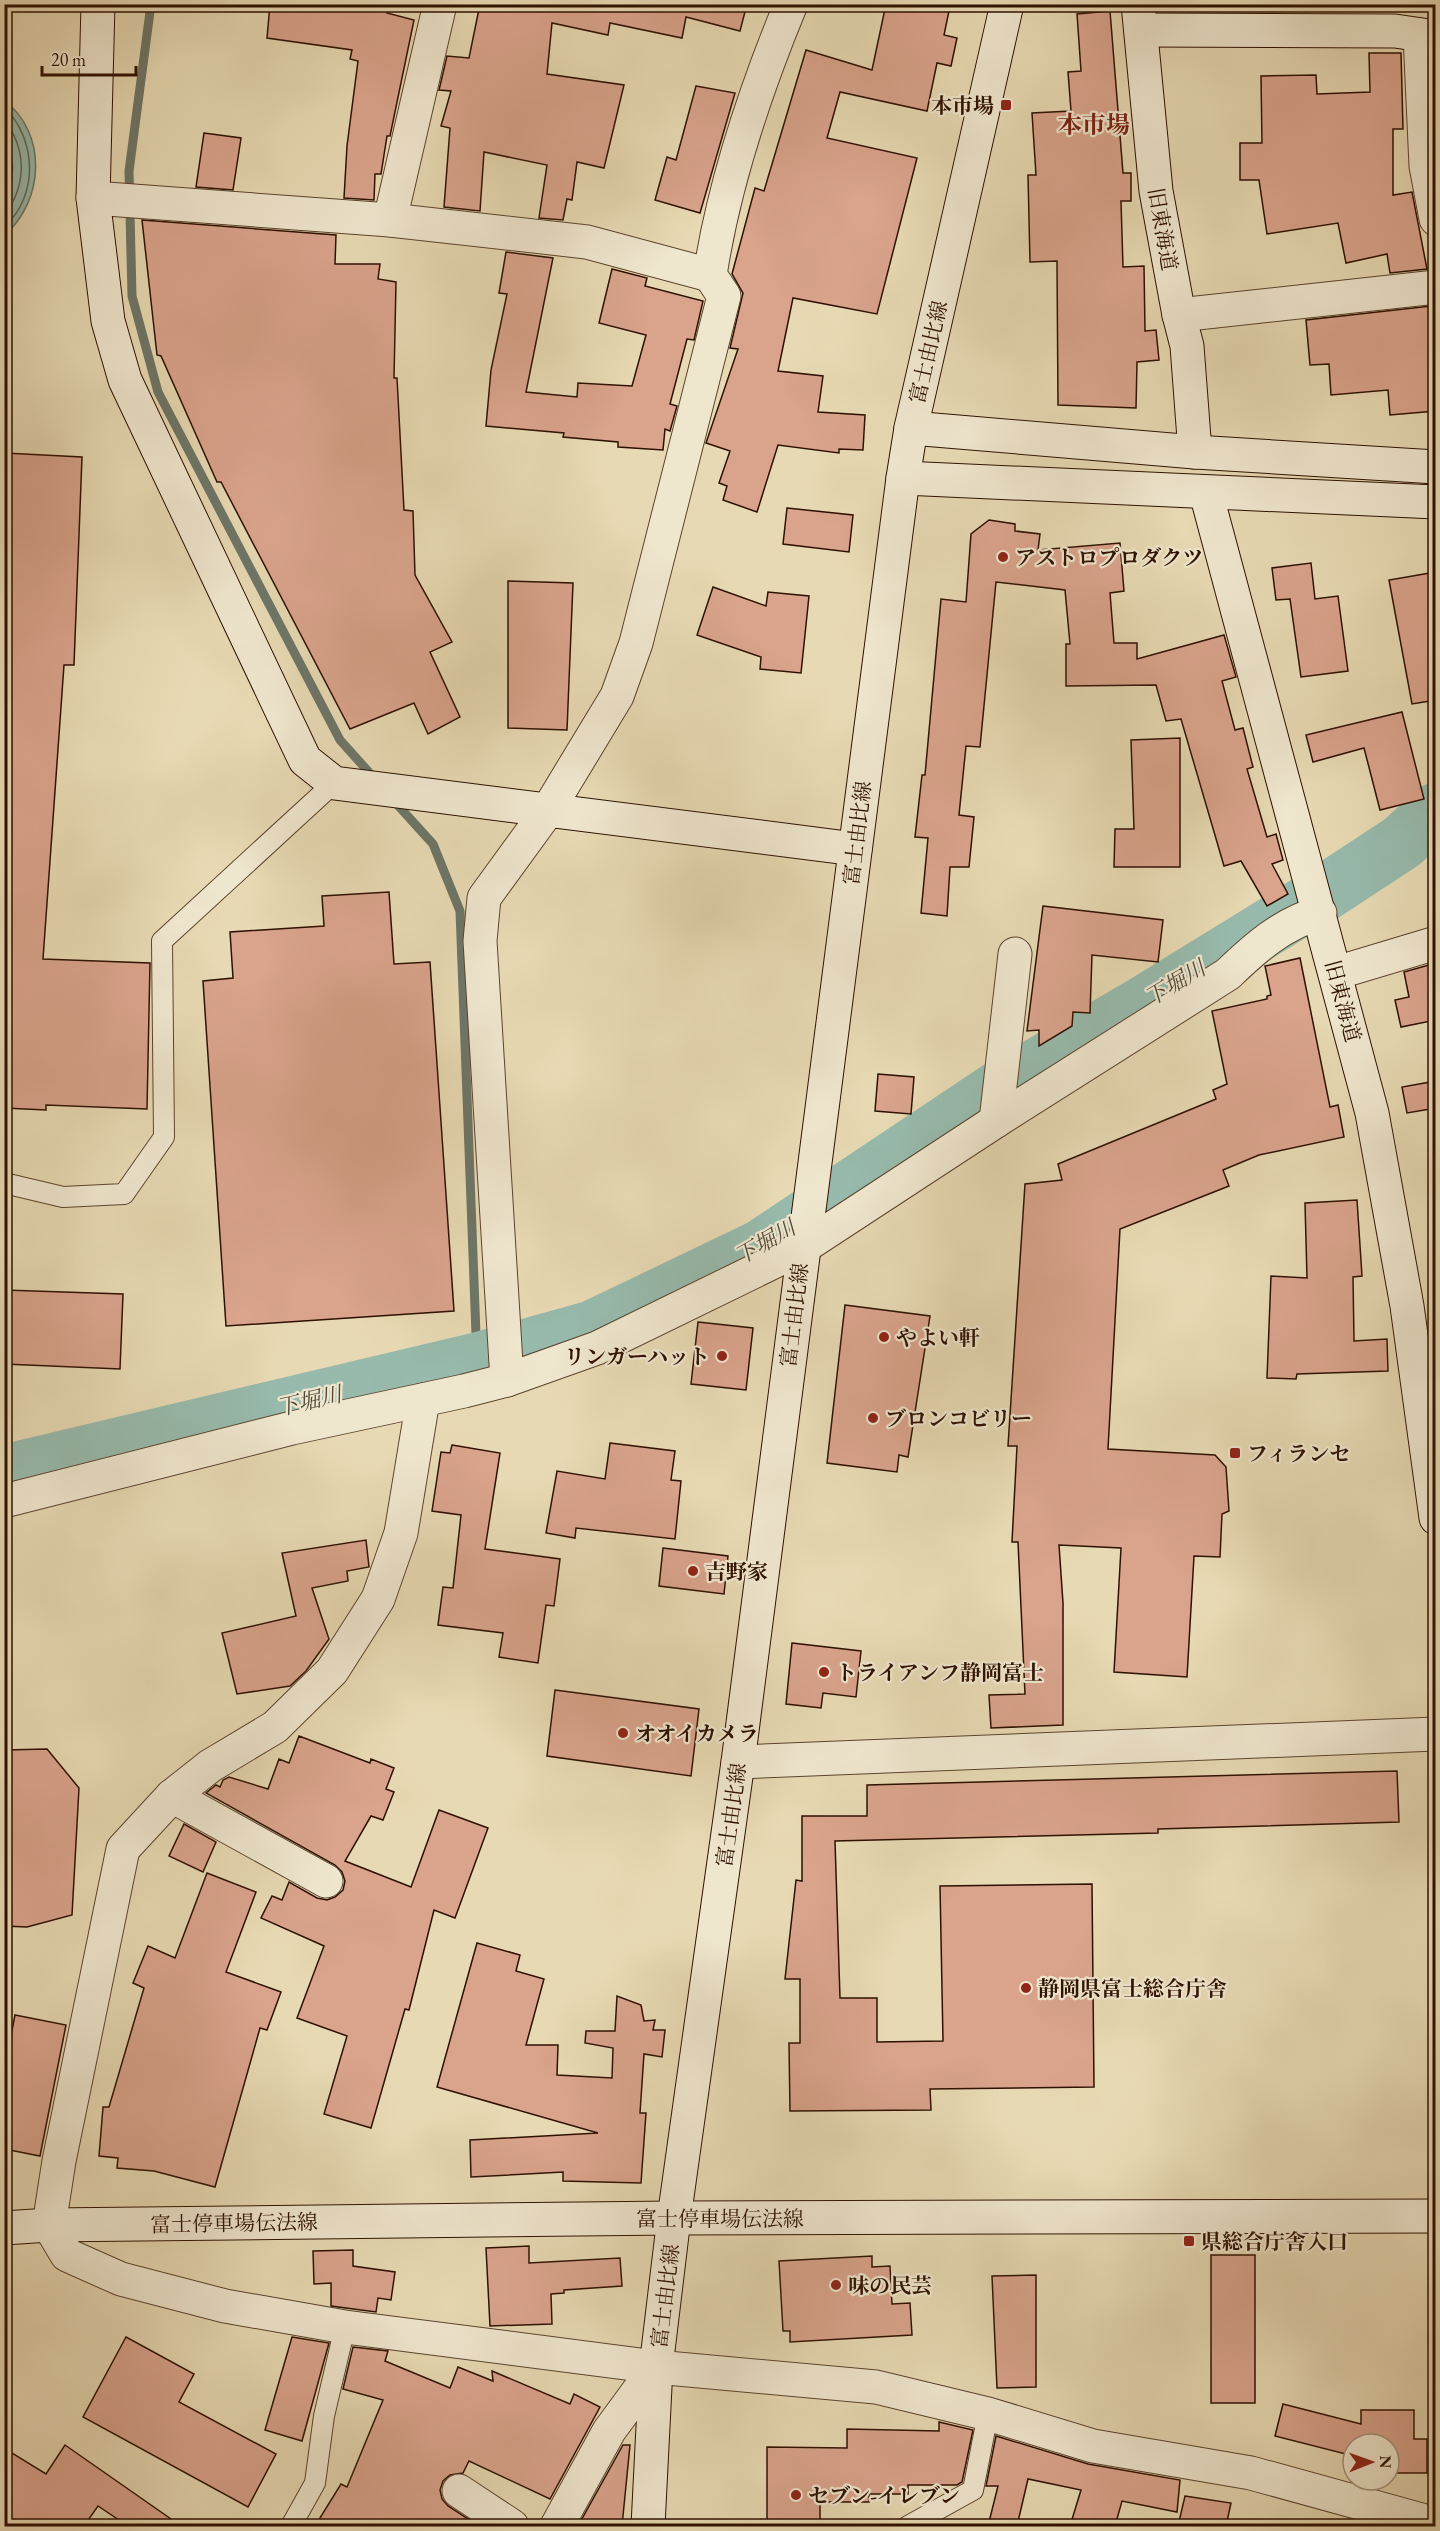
<svg xmlns="http://www.w3.org/2000/svg" width="1440" height="2531" viewBox="0 0 1440 2531" font-family="'EB Garamond','Noto Serif JP',serif">
	<style>
		.water { fill: #97baac; stroke: #6d7667; stroke-width: 1.5 }
		.lines { fill: none; stroke-linecap: round; stroke-linejoin: round }
		.shore { stroke: #626656; stroke-width: 1.5 }
		.stream { stroke: #6d7667; stroke-width: 9 }
		.river { stroke: #97baac; stroke-width: 57 }
		.building { fill: #d9a38c; stroke: #2e1100; stroke-width: 1.5 }
		.lane-casing { stroke: #5c432d; stroke-width: 22 }
		.street-casing { stroke: #5c432d; stroke-width: 35 }
		.secondary-casing { stroke: #2e1100; stroke-width: 35 }
		.lane { stroke: #efe6ce; stroke-width: 20 }
		.street { stroke: #efe6ce; stroke-width: 33 }
		.secondary { stroke: #efe6ce; stroke-width: 33 }
		.poi-dot { fill: #8f2418; stroke: #efe6ce; stroke-width: 2 }
		.labels { text-anchor: middle; dominant-baseline: central; stroke-width: 4.5; stroke-linejoin: round; paint-order: stroke }
		.poi-label { font-size: 21px; font-weight: bold; fill: #2e1100; stroke: #efe6ce; text-anchor: start }
		.street-label { font-size: 21px; fill: #2e1100; stroke: #efe6ce }
		.water-label { font-size: 22px; font-style: italic; fill: #534c3c; stroke: #efe6ce }
		.quarter-label { font-size: 24px; font-weight: bold; fill: #7a1f14; stroke: #efe6ce }
	</style>
	<rect width="100%" height="100%" fill="#e7d9b3"/>
	<filter id="stains"><feTurbulence type="fractalNoise" baseFrequency=".00333" numOctaves="4"/><feColorMatrix values="0 0 0 0 .2 0 0 0 0 .09 0 0 0 0 .02 0 0 0 .5 -.17"/></filter>
	<radialGradient id="worn" r=".72"><stop offset=".6" stop-color="#630" stop-opacity="0"/><stop offset="1" stop-color="#630" stop-opacity=".3"/></radialGradient>
	<path class="water" d="M4 100C48 134 44 200 5 235Z"/>
	<g class="lines">
		<g class="shore">
			<path d="M4 107C37 139 39 196 4 227"/>
			<path d="M4 119C27 150 27 185 4 216"/>
			<path d="M4 134C15 156 16 178 4 201"/>
		</g>
		<g class="stream">
			<path d="M151 4 129 171 132 296 158 392 340 740 375 779"/>
			<path d="M394 801 433 844 460 911 477 1361"/>
		</g>
		<path class="river" d="M4 1473 477 1361 592 1329 761 1248 999 1089 1144 1004 1329 890 1402 842 1436 811"/>
	</g>
	<g class="building">
		<path d="M270 4H368L388 9 387 13 414 20 390 136H387L381 174H375L374 200 344 198 347 146 358 61 350 59 352 50 267 38Z"/>
		<path d="M480 4H747L740 31 686 17 682 38 610 23 608 35 552 23 547 74 624 85 604 168 577 162 572 200 567 199 563 220 539 218 547 165 484 152 480 211 444 207 450 128 441 126 451 91 439 90 447 56 469 58Z"/>
		<path d="M886 4H920L949 11 944 35 957 38 951 66 937 63 927 111 840 92 827 138 917 158 877 314 793 298 778 371 823 376 818 412 865 415 863 450 839 449V453L778 445 757 512 723 500 727 486 719 483 730 451 706 443 738 349 730 348 743 293 732 274 755 188 764 191 806 50 872 70Z"/>
		<path d="M1110 11 1123 173H1131V201H1121L1123 267 1144 266 1145 331 1156 330 1159 360 1137 362 1136 408 1058 405 1057 261 1030 262 1028 175H1036L1032 113 1071 111 1068 72 1081 71 1077 14Z"/>
		<path d="M1369 53H1401L1403 129H1393V195L1412 192 1427 269 1390 273 1387 254 1346 263 1338 223 1267 234 1259 180H1240V143H1262L1261 76 1316 75 1317 94 1370 92Z"/>
		<path d="M696 86 735 93 700 213 655 200 667 157 676 160Z"/>
		<path d="M204 133 241 138 233 190 196 187Z"/>
		<path d="M142 220 336 235 335 264H380L378 279 396 282 394 378H397L404 510 413 511 415 575 452 642 430 652 460 717 428 734 414 703 350 729 221 482H217L161 356 157 355Z"/>
		<path d="M506 252 553 258 526 392 577 397 578 383 632 386 646 335 599 323 612 269 647 278 645 286 703 301 694 340 687 339 670 404 677 406 670 431 665 429 663 450 618 447V442L563 437 564 433 486 426 491 370 507 294 499 293Z"/>
		<path d="M1431 306 1432 328 1436 327V411L1390 415 1388 390 1331 395 1329 364 1310 365 1306 320Z"/>
		<path d="M4 453 82 457 74 665H64L43 959 150 963 147 1109 46 1105V1110L4 1108Z"/>
		<path d="M787 508 853 515 849 552 783 544Z"/>
		<path d="M989 520 1015 524V531L1040 534 1038 550 1120 543 1124 591 1110 593 1114 643H1137V659L1224 635 1236 677 1222 681 1235 730 1243 728 1253 767 1247 769 1267 837 1276 834 1283 860 1272 864 1288 894 1267 906 1241 861 1224 866 1181 719 1166 721 1156 685 1066 686V644H1070L1065 590 996 582 980 747 966 746 959 815 974 817 969 867H950L947 916 921 913 928 838 915 837 922 775H925L941 599 966 602 971 534Z"/>
		<path d="M1311 563 1315 599 1338 596 1348 671 1301 677 1290 599 1276 600 1272 568Z"/>
		<path d="M1436 572V700L1412 704 1389 580Z"/>
		<path d="M508 581 573 583 567 730 508 728Z"/>
		<path d="M713 587 766 606 768 592 809 596 801 673 760 669 761 657 697 635Z"/>
		<path d="M1402 712 1424 799 1380 810 1364 748 1313 762 1306 735Z"/>
		<path d="M1180 738V867H1114L1115 829H1134L1131 740Z"/>
		<path d="M389 892 394 964 430 962 454 1311 226 1326 203 981 233 978 230 932 324 926 322 896Z"/>
		<path d="M1043 906 1163 920 1158 962 1092 955 1090 1013 1073 1012 1072 1026 1039 1046V1030L1027 1031Z"/>
		<path d="M1300 958 1330 1107 1338 1105 1344 1137 1259 1155 1223 1170 1229 1186 1120 1229 1108 1449 1215 1455 1226 1467 1229 1511 1222 1514 1220 1557 1194 1556 1187 1677 1114 1672 1121 1548 1059 1545 1063 1603V1725L991 1728 989 1695 1025 1694 1018 1542H1012L1017 1446H1008L1025 1184 1062 1180 1058 1164 1216 1099 1213 1090 1227 1084 1212 1011 1267 999V996L1271 995 1265 966Z"/>
		<path d="M1436 963V1020L1401 1027 1395 1000 1409 997 1404 972Z"/>
		<path d="M878 1074 914 1077 911 1114 875 1111Z"/>
		<path d="M1436 1081V1108L1407 1113 1402 1087Z"/>
		<path d="M1357 1200 1362 1276 1353 1277 1354 1341 1387 1339 1388 1371 1297 1374 1296 1379 1267 1378 1271 1276 1307 1278 1305 1203Z"/>
		<path d="M4 1290 123 1294 120 1369 4 1364Z"/>
		<path d="M845 1305 930 1316 908 1457 899 1455 897 1472 827 1463Z"/>
		<path d="M698 1322 753 1328 746 1390 691 1384Z"/>
		<path d="M610 1443 675 1451 671 1480 681 1481 675 1539 576 1528 575 1538 546 1533 557 1471 605 1479Z"/>
		<path d="M452 1445 500 1453 485 1549 560 1559 554 1606 546 1605 538 1663 499 1657 503 1633 438 1625 443 1587 453 1588 461 1515 432 1511 441 1452 450 1453Z"/>
		<path d="M366 1540 369 1567 347 1571 348 1581 312 1588 329 1639 306 1671 290 1686 237 1694 222 1633 296 1616 282 1553Z"/>
		<path d="M663 1548 728 1556 724 1594 659 1586Z"/>
		<path d="M792 1643 861 1651 856 1697 823 1693 821 1708 786 1704Z"/>
		<path d="M555 1690 699 1709 691 1776 547 1756Z"/>
		<path d="M299 1736 370 1763 371 1759 394 1768 386 1789 394 1792 383 1820 371 1816 345 1861 411 1887 439 1810 488 1828 455 1918 434 1910 409 2010 405 2009 371 2128 324 2114 347 2036 297 2018 324 1946 261 1918 272 1896 282 1900 289 1882 317 1898 327 1900 335 1897 343 1890 345 1881 342 1872 335 1865 206 1793 216 1785 220 1787 223 1780 229 1777 268 1789 279 1759 289 1763Z"/>
		<path d="M47 1749 79 1788 72 1915 27 1927 4 1926V1750Z"/>
		<path d="M1397 1771 1399 1822 1158 1829V1833L835 1841 840 1998H877V2042L943 2041 940 1886 1092 1884 1094 2087 930 2089 931 2110 790 2111 789 2043H800V1979H785L796 1880 802 1881V1816H867V1785Z"/>
		<path d="M184 1824 216 1842 203 1872 169 1856Z"/>
		<path d="M207 1873 256 1892 226 1972 281 1992 267 2030 260 2028 215 2187 154 2171 117 2168 118 2158 99 2156 103 2107H109L144 1988 133 1983 148 1946 175 1958Z"/>
		<path d="M477 1943 520 1955 516 1971 544 1979 526 2045H558L557 2075 612 2078 613 2048 585 2043 586 2031H615L617 1996 641 2005 644 2021 655 2020 653 2030H665L662 2057 644 2054 640 2113H646L641 2183 563 2181V2172L471 2177 470 2140 598 2133 437 2087Z"/>
		<path d="M15 2015 66 2025 40 2156 4 2149V2071Z"/>
		<path d="M529 2246V2263L620 2258 622 2286 564 2290V2293L551 2294 552 2324 490 2326 486 2248Z"/>
		<path d="M353 2250V2266L395 2272 391 2300 378 2298 376 2312 331 2306V2283L314 2284 313 2251Z"/>
		<rect x="1211" y="2255" width="44" height="148"/>
		<path d="M872 2256V2267L890 2266 892 2304 910 2303 912 2335 790 2342V2331H783L779 2261Z"/>
		<path d="M1036 2275V2387L997 2388 992 2276Z"/>
		<path d="M126 2337 194 2374 179 2402 276 2454 248 2507 83 2417Z"/>
		<path d="M292 2337 329 2343 302 2441 265 2430Z"/>
		<path d="M353 2347 388 2351 385 2361 450 2388 458 2367 493 2381 492 2371 570 2404 574 2394 600 2407 550 2499 469 2461 463 2473 450 2475 443 2481 440 2490 442 2499 448 2506 479 2526H315L341 2484 347 2487 383 2400 343 2389Z"/>
		<path d="M1283 2404 1361 2424V2410H1414V2439H1427V2473H1389V2444H1353V2473H1346V2454L1275 2436Z"/>
		<path d="M939 2422 973 2430 962 2482 957 2485H908V2494H869V2502H820V2526H774V2522H767V2447L847 2448V2429L939 2431Z"/>
		<path d="M996 2436 1088 2464 1180 2480 1177 2512 1122 2501 1115 2526H1070L1081 2490 1028 2479 1017 2526H988L998 2486H986Z"/>
		<path d="M65 2445 181 2526H128L98 2506 84 2526H4V2448L46 2474Z"/>
		<path d="M623 2445H630L622 2526H578Z"/>
		<path d="M1185 2496 1231 2503 1226 2526H1178Z"/>
	</g>
	<g class="lines">
		<g class="lane-casing">
			<g id="lane">
				<path d="M4 1183 63 1197 124 1194 164 1137 162 941 334 783"/>
				<path d="M291 2526 315 2483 324 2416 345 2327"/>
				<path d="M908 2526 973 2490 988 2414"/>
			</g>
		</g>
		<g class="street-casing">
			<g id="street">
				<path d="M1420 35 1426 166 1436 219"/>
				<path d="M93 198 390 220 587 242 710 275"/>
				<path d="M390 220 440 4"/>
				<path d="M1179 315 1436 287"/>
				<path d="M1336 973 1436 943"/>
				<path d="M996 1121 1015 954"/>
				<path d="M507 1380 480 941 484 898 548 810 617 696 636 643 724 296 710 275C724 183 755 91 791 4"/>
				<path d="M423 1400 401 1533 378 1599 332 1671 275 1727 210 1766 172 1796 123 1849 59 2161 49 2225 67 2255 121 2279 225 2306 345 2327 656 2367 876 2387 988 2414 1093 2446 1251 2473 1436 2524"/>
				<path d="M4 1501 292 1428 464 1391 507 1380 597 1348 802 1248 996 1121 1228 974C1255 948 1283 923 1320 913"/>
				<path d="M738 1762 1436 1734"/>
				<path d="M172 1796 326 1881"/>
				<path d="M459 2491 512 2526"/>
				<path d="M557 2526 609 2431 656 2367"/>
			</g>
		</g>
		<g class="secondary-casing">
			<g id="secondary">
				<path d="M98 4 93 198 108 321 125 380 305 760 334 783 855 849"/>
				<path d="M1138 4 1156 191 1179 315 1187 346 1195 452"/>
				<path d="M1141 30 1395 31 1436 37"/>
				<path d="M911 428 1195 452 1436 467"/>
				<path d="M903 478 1436 502"/>
				<path d="M1206 493 1372 1113 1407 1306 1436 1518"/>
				<path d="M4 2228 49 2225 674 2218 1436 2216"/>
				<path d="M648 2526 656 2367 674 2218 738 1762 903 478 911 428 1007 4"/>
			</g>
		</g>
		<use href="#lane" class="lane"/>
		<use href="#street" class="street"/>
		<use href="#secondary" class="secondary"/>
	</g>
	<g class="poi-dot">
		<rect x="1000" y="99" width="12" height="12" rx="3"/>
		<circle cx="1003" cy="557" r="6"/>
		<circle cx="884" cy="1337" r="6"/>
		<circle cx="722" cy="1356" r="6"/>
		<circle cx="873" cy="1418" r="6"/>
		<rect x="1229" y="1447" width="12" height="12" rx="3"/>
		<circle cx="693" cy="1571" r="6"/>
		<circle cx="824" cy="1672" r="6"/>
		<circle cx="623" cy="1733" r="6"/>
		<circle cx="1026" cy="1988" r="6"/>
		<rect x="1183" y="2235" width="12" height="12" rx="3"/>
		<circle cx="836" cy="2285" r="6"/>
		<circle cx="796" cy="2495" r="6"/>
	</g>
	<g class="labels">
		<g class="poi-label">
			<text x="994" y="105" text-anchor="end">本市場</text>
			<text x="1015" y="557">アストロプロダクツ</text>
			<text x="896" y="1337">やよい軒</text>
			<text x="710" y="1356" text-anchor="end">リンガーハット</text>
			<text x="885" y="1418">ブロンコビリー</text>
			<text x="1247" y="1453">フィランセ</text>
			<text x="705" y="1571">吉野家</text>
			<text x="836" y="1672">トライアンフ静岡富士</text>
			<text x="635" y="1733">オオイカメラ</text>
			<text x="1038" y="1988">静岡県富士総合庁舎</text>
			<text x="1201" y="2241">県総合庁舎入口</text>
			<text x="848" y="2285">味の民芸</text>
			<text x="808" y="2495">セブン-イレブン</text>
		</g>
		<g class="street-label">
			<text transform="translate(1163 229) rotate(80)">旧東海道</text>
			<text transform="translate(928 352) rotate(-77)">富士由比線</text>
			<text transform="translate(857 833) rotate(-83)">富士由比線</text>
			<text transform="translate(1343 1001) rotate(75)">旧東海道</text>
			<text transform="translate(794 1315) rotate(-83)">富士由比線</text>
			<text transform="translate(731 1815) rotate(-82)">富士由比線</text>
			<text x="720" y="2218">富士停車場伝法線</text>
			<text transform="translate(234 2223) rotate(-1)">富士停車場伝法線</text>
			<text transform="translate(665 2296) rotate(-83)">富士由比線</text>
		</g>
		<g class="water-label">
			<text transform="translate(1175 983) rotate(-31)">下堀川</text>
			<text transform="translate(765 1242) rotate(-30)">下堀川</text>
			<text transform="translate(309 1401) rotate(-13)">下堀川</text>
		</g>
		<g class="quarter-label">
			<text x="1094" y="124">本市場</text>
		</g>
	</g>
	<rect width="1440" height="2531" fill="none" stroke="#e7d9b3" stroke-width="24"/>
	<rect x="6" y="6" width="1428" height="2519" fill="none" stroke="#2e1100" stroke-width="3"/>
	<rect x="12" y="12" width="1416" height="2507" fill="none" stroke="#2e1100" stroke-width="1.5"/>
	<g transform="translate(1371 2462) rotate(89)"><circle r="28" fill="#efe6ce" stroke="#a2917c" stroke-width="1.5"/>
	<path d="M0-4.5L10 22L0 15L-10 22Z" fill="#8f2418"/>
	<text y="-9" font-size="16" font-weight="bold" text-anchor="middle" fill="#2e1100">N</text>
	</g>
	<path d="M42 66v9h94v-9" fill="none" stroke="#2e1100" stroke-width="3"/>
	<text x="51" y="66" font-size="18" fill="#2e1100" stroke="#efe6ce" stroke-width="4.5" paint-order="stroke">20 m</text>
	<rect width="100%" height="100%" filter="url(#stains)"/>
	<rect width="100%" height="100%" fill="url(#worn)"/>
</svg>
